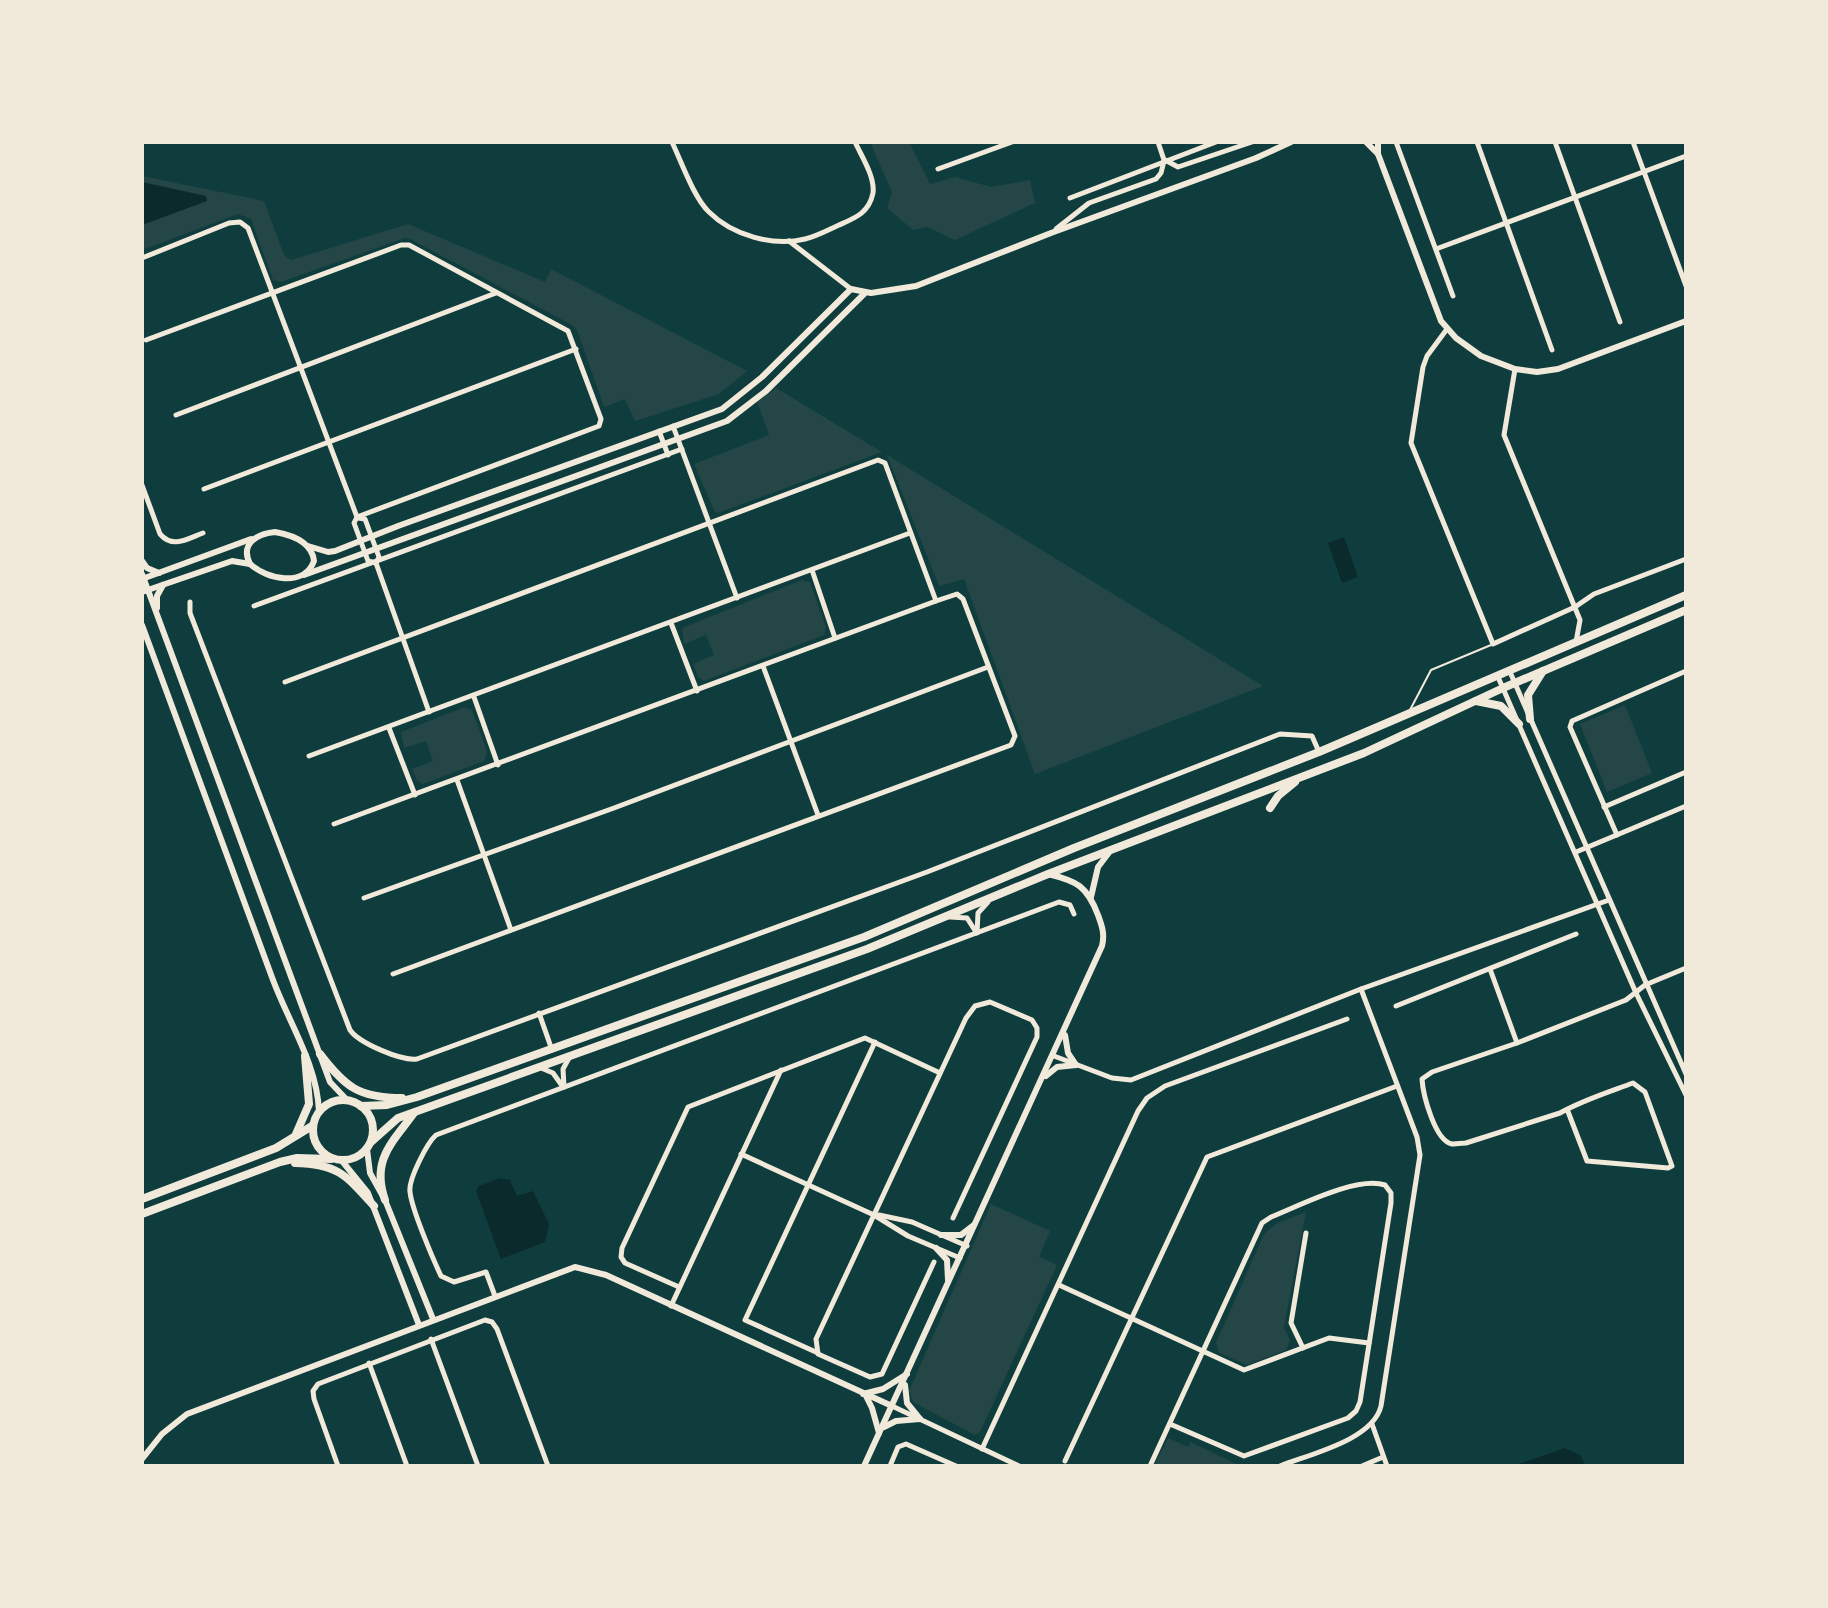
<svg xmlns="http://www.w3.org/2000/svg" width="1828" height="1608" viewBox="0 0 1828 1608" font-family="Commissioner,sans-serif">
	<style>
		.green { fill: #244646 }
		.water { fill: #0a2a2b }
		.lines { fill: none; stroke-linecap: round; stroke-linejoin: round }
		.service { stroke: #f1e9da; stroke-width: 2 }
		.minor { stroke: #f1e9da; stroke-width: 5 }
		.tertiary { stroke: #f1e9da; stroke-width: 6 }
		.primary { stroke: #f1e9da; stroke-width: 8 }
	</style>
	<rect width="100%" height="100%" fill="#0f3d3e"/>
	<g class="green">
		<path d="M870 142H909L930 184 955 177 991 187 1030 180 1035 203 955 240 927 227 913 230 887 208 892 192Z"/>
		<path d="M142 176 264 201 284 255 291 260 408 224 545 282 551 269 747 371 719 394 635 421 625 399 604 407 577 330 572 325 410 239 405 238 281 282 273 280 251 219 238 214 142 250Z"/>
		<path d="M776 388 882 452 718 513 715 512 694 464 769 435 757 402Z"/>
		<path d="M887 455 1263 686 1035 774 964 579 939 586Z"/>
		<path d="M802 580 810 582 826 627 824 635 704 681 698 677 693 664 714 655 706 635 684 644 682 628Z"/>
		<path d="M1625 705 1652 773 1607 792 1580 724Z"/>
		<path d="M465 707 472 710 487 751 484 761 423 784 417 780 412 769 433 761 426 741 404 748 401 732Z"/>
		<path d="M991 1204 1050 1231 1039 1257 1057 1265 980 1432 975 1435 913 1402 909 1391Z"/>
		<path d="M1306 1212 1284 1327 1290 1340 1286 1350 1247 1365 1219 1353 1216 1343 1264 1234 1277 1223Z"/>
		<path d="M1168 1438 1188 1447 1191 1442 1240 1466H1154Z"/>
	</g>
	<g class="water">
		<path d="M142 182 206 196 207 201 142 225Z"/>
		<path d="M1344 537 1358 577 1342 583 1328 543Z"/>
		<path d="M500 1178 510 1180 517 1196 533 1191 549 1224 545 1242 501 1259 476 1191 479 1186Z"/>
		<path d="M1565 1448 1581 1456 1585 1466H1513Z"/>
	</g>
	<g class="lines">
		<path class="service" d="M1410 710 1431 670 1491 645"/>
		<g class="minor">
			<path d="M672 142C681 161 694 198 709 212 732 235 773 247 805 239 817 236 828 230 839 225 855 218 869 213 873 193 875 177 862 157 855 142"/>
			<path d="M1158 142 1164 160"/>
			<path d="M1396 142 1453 296"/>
			<path d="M1477 142 1552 350"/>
			<path d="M1555 142 1620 322"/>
			<path d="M1633 142 1686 286"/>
			<path d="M1165 160 1178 167 1252 142"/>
			<path d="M938 169 1012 142"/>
			<path d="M1070 198 1216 142"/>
			<path d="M1056 229 1089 203 1156 179 1161 173 1164 161"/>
			<path d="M789 241 851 289"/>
			<path d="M1436 249 1686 156"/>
			<path d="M142 258 229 223 240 222 248 228 357 517 354 523 368 561 376 563"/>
			<path d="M1447 329 1427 356 1423 367 1411 443 1493 644 1575 607 1594 594 1686 559"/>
			<path d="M146 340 401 245H409L568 331 601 419 599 426 357 517"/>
			<path d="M1515 369 1504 435 1580 620 1576 642"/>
			<path d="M176 415 496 293"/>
			<path d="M673 426 737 598"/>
			<path d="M659 431 668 455"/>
			<path d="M142 485 160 534C173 549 187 539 203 533"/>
			<path d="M204 489 576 349"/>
			<path d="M358 518 365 519 379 557 376 563 429 712"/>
			<path d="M812 570 835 638"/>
			<path d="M190 602V613L350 1030C359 1043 401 1061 417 1059L927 872 1280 734 1312 736 1319 752"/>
			<path d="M254 606 682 449"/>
			<path d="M671 623 697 691"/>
			<path d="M763 666 818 815"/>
			<path d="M1510 672 1686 1074"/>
			<path d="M1498 677 1636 993 1686 1095"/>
			<path d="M285 682 878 460 885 463 936 601"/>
			<path d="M474 697 498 765"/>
			<path d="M389 728 415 795"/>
			<path d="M309 756 910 533"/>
			<path d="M457 780 511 930"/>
			<path d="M1604 807 1686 772"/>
			<path d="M334 824 936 601 957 594 963 599 1015 736 1011 745 393 974"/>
			<path d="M1617 835 1570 727 1572 721 1686 671"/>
			<path d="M1576 852 1686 806"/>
			<path d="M364 898 614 808 988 667"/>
			<path d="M950 917 967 918 976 932"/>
			<path d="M977 933 978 913 988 902"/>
			<path d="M1490 969 1517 1043"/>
			<path d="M1396 1006 1576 934"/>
			<path d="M539 1013 552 1050"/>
			<path d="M1054 1056 1112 1078 1131 1080 1361 989 1609 900"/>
			<path d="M541 1068 553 1073 563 1087"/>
			<path d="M564 1087 563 1069 569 1058"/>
			<path d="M1567 1109 1587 1161 1668 1168 1672 1166 1645 1092 1633 1083C1609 1092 1583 1100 1560 1113L1466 1143C1465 1143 1453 1144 1452 1144 1435 1141 1423 1095 1422 1079L1432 1072 1517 1043 1626 1000 1645 985 1686 968"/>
			<path d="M741 1154 874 1215 908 1236 960 1258"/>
			<path d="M879 1215 912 1222 967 1246"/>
			<path d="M934 1262 882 1374 870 1377 818 1354 816 1339 966 1018 975 1006 990 1002 1032 1020 1037 1028V1037L953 1218"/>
			<path d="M1059 1285 1244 1370 1329 1338 1369 1343"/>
			<path d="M679 1287 625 1263 621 1257 622 1248 688 1107 865 1038 940 1073"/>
			<path d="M495 1296 486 1272 454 1282 441 1276C433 1259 412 1210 410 1192 408 1180 427 1143 436 1135L1059 902 1070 905 1074 914"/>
			<path d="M671 1306 781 1070"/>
			<path d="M431 1339 478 1466"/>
			<path d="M1303 1348 1291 1323 1306 1233"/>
			<path d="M818 1353 745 1320 875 1042"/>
			<path d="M369 1363 407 1466"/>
			<path d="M892 1406 1019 1466"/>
			<path d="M1372 1424 1387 1466"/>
			<path d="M982 1449 1138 1111 1147 1098 1165 1086 1347 1019"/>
			<path d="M1065 1461 1207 1157 1397 1086"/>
			<path d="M338 1466 314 1399 313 1391 318 1384 485 1320 492 1322 497 1329 548 1466"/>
			<path d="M890 1466 898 1447 906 1444 956 1466"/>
			<path d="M1150 1466 1262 1223 1271 1217C1299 1206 1356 1176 1385 1185L1391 1193V1203L1360 1402 1356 1411 1348 1418 1244 1456 1170 1424"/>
			<path d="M1280 1466C1310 1454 1373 1440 1381 1406L1420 1155 1417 1137 1361 989"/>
			<path d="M1362 1466 1383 1457"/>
		</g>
		<g class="tertiary">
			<path d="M1366 142 1378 154"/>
			<path d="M1378 142V154L1441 321 1456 338 1481 356 1515 369 1537 372 1558 369 1686 321"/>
			<path d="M275 532C292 535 312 542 314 561 304 588 267 579 250 564 240 544 256 534 275 532Z"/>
			<path d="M308 546 328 552 335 551 398 526 722 409 762 377 851 289 871 293 916 286 1051 233 1256 158 1291 142"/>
			<path d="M142 561 147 568 159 573"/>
			<path d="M142 574 330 1082 347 1100"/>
			<path d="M304 575 727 421 766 391 865 293"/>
			<path d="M142 579 251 539"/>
			<path d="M142 592 232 561 250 564"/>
			<path d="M157 608V596L163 585"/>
			<path d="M142 625C186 743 229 862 273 980 289 1023 317 1064 319 1111"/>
			<path d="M1091 897 1098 867 1111 850"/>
			<path d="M1065 1035 1068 1053 1076 1065"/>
			<path d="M1046 1076 1057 1067 1076 1065"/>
			<path d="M367 1149 370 1173 385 1200 433 1319"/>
			<path d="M342 1161 368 1193 419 1325"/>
			<path d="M941 1235H961L974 1225"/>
			<path d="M936 1248 947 1260 948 1280"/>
			<path d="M905 1385 907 1403 920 1419"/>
			<path d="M863 1394 883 1389 907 1374"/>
			<path d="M866 1396 872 1408 879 1433"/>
			<path d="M884 1427 896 1421 920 1419"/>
			<path d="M142 1459 162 1434 187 1414 575 1267 606 1275 892 1406"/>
			<path d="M864 1466 1102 946C1105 934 1102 926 1098 915 1087 886 1077 881 1048 874"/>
		</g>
		<g class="primary">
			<path d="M1476 701 1501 706 1519 724"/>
			<path d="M1530 719 1528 695 1543 671"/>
			<path d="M1270 808 1278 796 1295 782"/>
			<path d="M320 1054C345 1087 359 1098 402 1098"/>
			<circle cx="343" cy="1130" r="30"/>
			<path d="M361 1106 387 1105 417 1097 864 937 1074 848 1319 752 1686 595"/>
			<path d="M296 1134 309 1104 305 1056"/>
			<path d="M371 1142 398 1118 867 949 1048 874 1364 753 1503 688 1686 610"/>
			<path d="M295 1163C338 1164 346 1175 374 1206"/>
			<path d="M142 1199 276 1148 312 1126"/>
			<path d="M385 1200C371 1160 392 1143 414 1113"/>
			<path d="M142 1214 280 1162 297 1158 331 1159"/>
		</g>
	</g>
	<rect width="1828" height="1608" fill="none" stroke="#f1e9da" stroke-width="288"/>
</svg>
